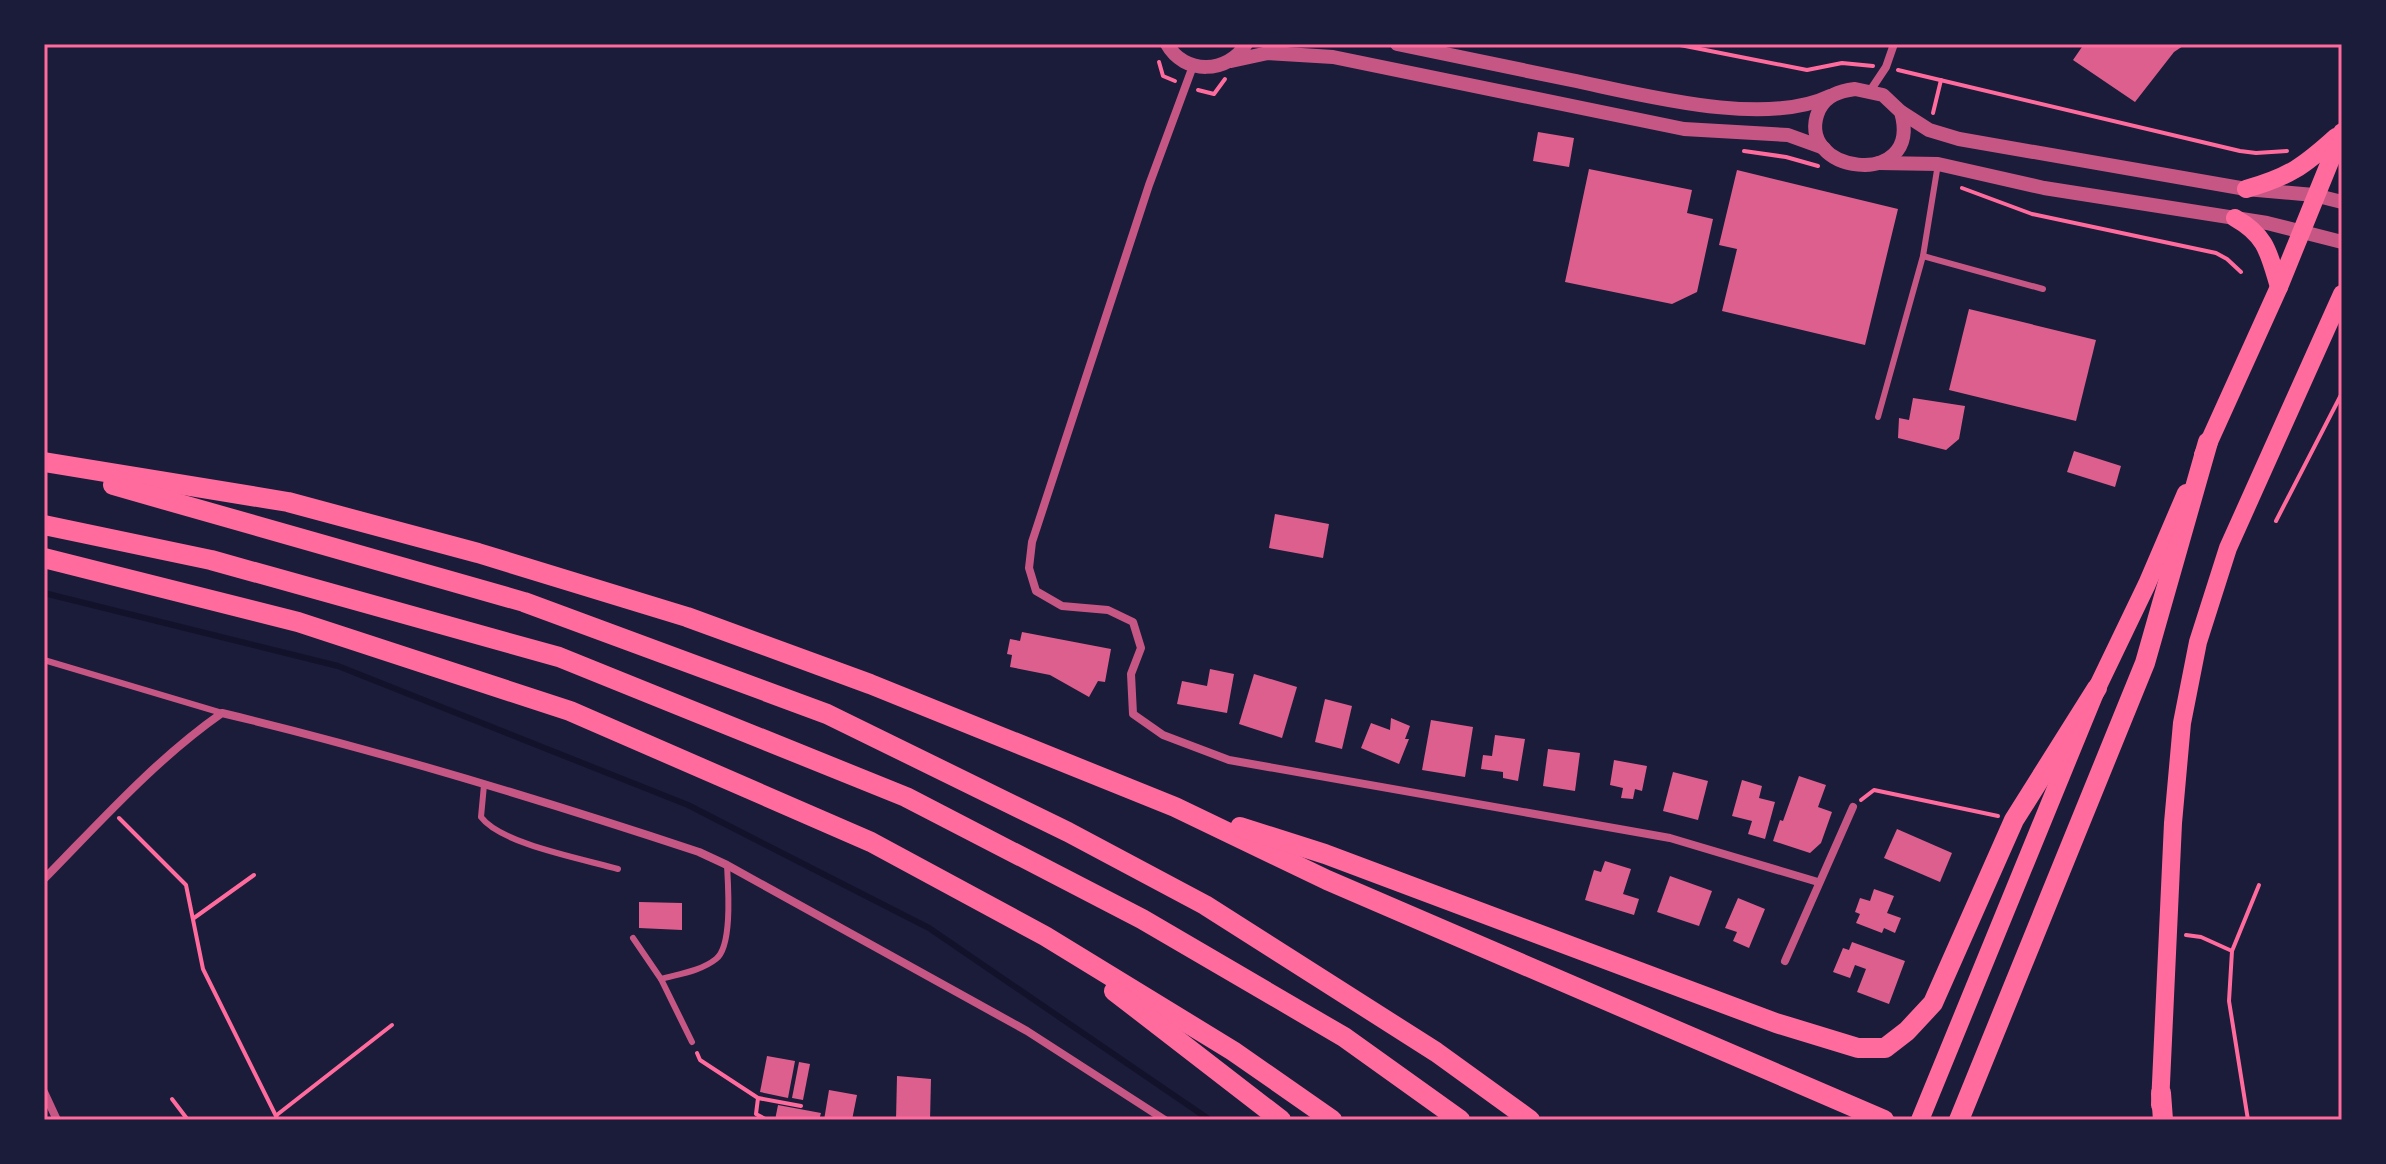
<svg xmlns="http://www.w3.org/2000/svg" width="2386" height="1164" viewBox="0 0 2386 1164" font-family="'Exo 2',sans-serif">
	<style>
		.lines { fill: none; stroke-linecap: round; stroke-linejoin: round }
		.stream { stroke: #12122b; stroke-width: 6 }
		.building { fill: #dd5f8e }
		.path { stroke: #ff6b9d; stroke-width: 4 }
		.service { stroke: #c65784; stroke-width: 6 }
		.minor { stroke: #c65784; stroke-width: 8 }
		.tertiary { stroke: #c65784; stroke-width: 14 }
		.primary { stroke: #ff6b9d; stroke-width: 18 }
		.motorway { stroke: #ff6b9d; stroke-width: 20 }
		.neatline { fill: none; stroke: #ff6b9d; stroke-width: 3 }
	</style>
	<rect width="100%" height="100%" fill="#1b1b3a"/>
	<g class="lines">
		<path class="stream" d="M44 593 338 666 688 805 929 928 1210 1120"/>
	</g>
	<g class="building">
		<path d="M2084 44H2186L2174 52 2135 102 2073 60Z"/>
		<path d="M1538 132 1574 138 1569 167 1533 161Z"/>
		<path d="M1589 169 1692 190 1687 213 1713 219 1697 292 1672 304 1565 282Z"/>
		<path d="M1737 170 1898 209 1865 345 1722 311 1737 249 1719 245Z"/>
		<path d="M1969 309 2096 340 2076 421 1949 390Z"/>
		<path d="M1913 398 1965 406 1959 439 1946 450 1898 438 1899 418 1909 420Z"/>
		<path d="M2074 451 2121 466 2115 487 2067 472Z"/>
		<path d="M1275 514 1329 524 1323 558 1269 548Z"/>
		<path d="M1022 632 1111 649 1105 682 1098 681 1089 697 1050 675 1010 667 1012 655 1007 654 1010 639 1020 641Z"/>
		<path d="M1210 669 1234 674 1227 713 1177 704 1182 681 1207 686Z"/>
		<path d="M1254 674 1297 687 1282 738 1239 724Z"/>
		<path d="M1325 699 1352 706 1342 749 1315 742Z"/>
		<path d="M1391 718 1410 726 1405 739H1409L1399 764 1361 748 1371 723 1390 730Z"/>
		<path d="M1431 720 1473 727 1465 777 1422 770Z"/>
		<path d="M1495 735 1525 739 1518 781 1503 778V772L1481 769 1483 755 1492 756Z"/>
		<path d="M1548 749 1580 753 1575 791 1543 786Z"/>
		<path d="M1614 760 1647 766 1642 791 1635 789 1633 799 1621 798 1623 788 1610 785Z"/>
		<path d="M1673 772 1708 781 1698 820 1663 811Z"/>
		<path d="M1799 776 1826 785 1818 807 1832 812 1821 843 1810 853 1773 841 1780 820 1783 821Z"/>
		<path d="M1742 780 1762 786 1759 798 1775 802 1765 839 1748 834 1752 821 1732 816Z"/>
		<path d="M1897 829 1952 853 1940 882 1884 858Z"/>
		<path d="M1605 861 1631 869 1623 894 1639 899 1634 915 1585 900 1594 870 1601 872Z"/>
		<path d="M1670 876 1712 891 1699 926 1657 912Z"/>
		<path d="M1874 889 1894 896 1887 913 1901 918 1895 933 1884 928 1882 933 1856 923 1860 914 1855 912 1860 898 1870 901Z"/>
		<path d="M1738 898 1765 909 1749 948 1733 941 1737 932 1725 928Z"/>
		<path d="M639 902 682 903V930L639 928Z"/>
		<path d="M1852 942 1905 961 1889 1004 1857 992 1866 969 1855 965 1850 978 1833 972 1843 948 1849 950Z"/>
		<path d="M767 1056 795 1061 788 1098 760 1092Z"/>
		<path d="M799 1062 810 1064 803 1100 792 1098Z"/>
		<path d="M897 1076 931 1079 930 1120H896Z"/>
		<path d="M829 1090 857 1095 852 1120H824Z"/>
		<path d="M778 1105 821 1113 819 1120H775Z"/>
	</g>
	<g class="lines">
		<g class="path">
			<path d="M1675 44 1807 70 1842 63 1873 66"/>
			<path d="M1159 62 1163 76 1175 81"/>
			<path d="M1898 70 2240 151 2256 153 2287 151"/>
			<path d="M1198 90 1214 94 1225 79"/>
			<path d="M1933 113 1941 80"/>
			<path d="M1744 151 1786 157 1818 166"/>
			<path d="M1962 188 2032 214 2216 253 2227 259 2241 272"/>
			<path d="M2276 521 2342 393"/>
			<path d="M1861 800 1874 790 1998 816"/>
			<path d="M119 818 186 885 203 969 278 1120"/>
			<path d="M194 918 254 875"/>
			<path d="M2186 935 2201 937 2232 951 2229 1001 2248 1120"/>
			<path d="M2232 951 2259 885"/>
			<path d="M697 1053 700 1060 758 1098 756 1114 767 1120"/>
			<path d="M758 1098 801 1106"/>
			<path d="M172 1099 188 1120"/>
			<path d="M278 1114 392 1025"/>
		</g>
		<g class="service">
			<path d="M1923 256 2043 289"/>
			<path d="M1878 417 1923 256 1938 164"/>
			<path d="M44 660 222 713"/>
			<path d="M484 785 481 817C501 844 583 859 618 869"/>
			<path d="M633 938 661 979 692 1042"/>
			<path d="M661 979C679 974 701 971 716 959 733 946 728 885 727 865"/>
		</g>
		<g class="minor">
			<path d="M1193 66 1149 185 1032 542 1029 568 1036 591 1062 606 1108 610 1133 622 1141 648 1131 674 1133 714 1163 735 1229 760 1670 838 1818 882"/>
			<path d="M1870 91 1886 67 1894 44"/>
			<path d="M44 879C101 821 155 760 222 713 382 751 542 800 699 852L727 865 1027 1031 1165 1120"/>
			<path d="M1785 961 1853 807"/>
			<path d="M44 1092 57 1120"/>
		</g>
		<g class="tertiary">
			<path d="M1167 44C1184 75 1228 74 1246 44"/>
			<path d="M1397 44C1455 56 1513 68 1571 80 1640 94 1764 128 1830 96"/>
			<path d="M1231 61 1268 53 1333 57 1684 129 1788 135 1824 148"/>
			<path d="M1855 89 1883 95 1901 112C1924 192 1791 173 1819 110 1826 95 1840 91 1855 89Z"/>
			<path d="M1901 112 1929 130 1959 139 2246 189 2314 195 2342 202"/>
			<path d="M1879 163 1938 164 2044 188 2267 223 2342 242"/>
		</g>
		<g class="primary">
			<path d="M2246 189C2289 177 2304 166 2336 137"/>
			<path d="M2235 218C2267 236 2269 254 2279 287"/>
			<path d="M2203 455 2279 287 2342 132"/>
			<path d="M2160 1105 2173 823 2182 723 2198 642 2228 548 2342 294"/>
			<path d="M1920 1120 2097 688 2147 584 2186 493"/>
		</g>
		<g class="motorway">
			<path d="M44 462 288 502 478 553 687 617 870 684 1175 807 1327 880 1884 1120"/>
			<path d="M113 485 524 602 827 714 1068 832 1205 905 1436 1052 1530 1120"/>
			<path d="M44 525 211 560 559 657 906 797 1142 919 1344 1037 1460 1120"/>
			<path d="M44 558 298 622 570 711 871 842 1045 936 1233 1051 1332 1120"/>
			<path d="M1240 827 1325 854 1776 1023 1858 1048H1885L1907 1031 1933 1003 2014 820 2097 688"/>
			<path d="M1114 991 1281 1120"/>
			<path d="M2161 1093 2163 1120"/>
			<path d="M1959 1120 2145 663 2208 442"/>
		</g>
	</g>
	<rect width="2386" height="1164" fill="none" stroke="#1b1b3a" stroke-width="92"/>
	<rect x="46" y="46" width="2294" height="1072" class="neatline"/>
</svg>
